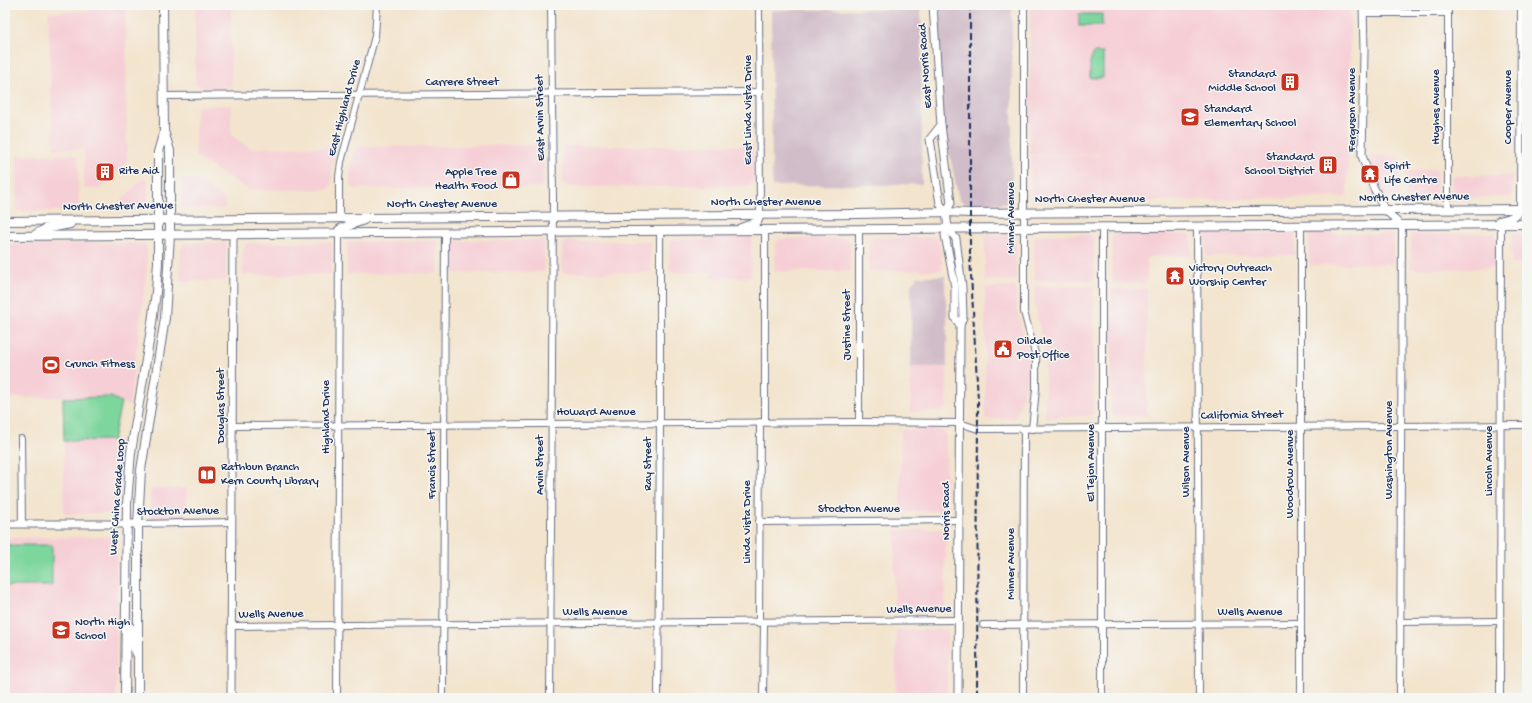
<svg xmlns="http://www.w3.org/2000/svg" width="1532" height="703" viewBox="0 0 1532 703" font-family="'Gochi Hand',sans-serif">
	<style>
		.built { fill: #f6cfd6 }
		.industrial { fill: #d1bdc9 }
		.green { fill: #7dd69c; stroke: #4c827d }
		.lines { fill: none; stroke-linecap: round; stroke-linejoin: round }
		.minor-casing { stroke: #676e85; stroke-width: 8 }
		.tertiary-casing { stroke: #676e85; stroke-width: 9 }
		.secondary-casing { stroke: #676e85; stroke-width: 10 }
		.minor { stroke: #fff; stroke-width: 6 }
		.tertiary { stroke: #fff; stroke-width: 7 }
		.secondary { stroke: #fff; stroke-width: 8 }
		.rail { stroke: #1b2f5e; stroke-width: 2; stroke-dasharray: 6 3; stroke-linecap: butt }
		.labels { text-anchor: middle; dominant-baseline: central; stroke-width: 3; stroke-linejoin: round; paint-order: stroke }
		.street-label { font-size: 12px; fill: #1b2f5e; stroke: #f6f6f2 }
		.poi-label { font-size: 12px; fill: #1b2f5e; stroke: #f6f6f2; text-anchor: start }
	</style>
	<rect width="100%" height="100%" fill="#f6f6f2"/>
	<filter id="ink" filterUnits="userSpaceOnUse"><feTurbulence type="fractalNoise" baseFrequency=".025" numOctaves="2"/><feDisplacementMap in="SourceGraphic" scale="8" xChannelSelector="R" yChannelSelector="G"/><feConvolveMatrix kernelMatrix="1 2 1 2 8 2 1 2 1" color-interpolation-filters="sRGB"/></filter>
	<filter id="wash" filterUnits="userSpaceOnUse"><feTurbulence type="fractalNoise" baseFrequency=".012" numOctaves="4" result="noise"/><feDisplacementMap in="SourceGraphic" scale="16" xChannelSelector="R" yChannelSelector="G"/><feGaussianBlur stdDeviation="0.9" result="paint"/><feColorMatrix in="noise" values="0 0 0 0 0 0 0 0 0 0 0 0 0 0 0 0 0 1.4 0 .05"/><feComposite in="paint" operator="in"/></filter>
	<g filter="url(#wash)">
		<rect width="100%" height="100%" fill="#f3e4cd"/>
		<g class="built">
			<path d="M90 5H126L127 160 126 164 100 189H84V149H54L48 12 90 11Z"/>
			<path d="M195 5H231V87L201 88 195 84Z"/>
			<path d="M1030 5H1351L1347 197 1100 202 1099 155H1030Z"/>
			<path d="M231 105V135L250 148 337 147 332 167 331 185 329 188 326 189 249 190 195 156 196 108 199 106Z"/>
			<path d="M544 145V182L541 187 355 189 350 185V173L356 147Z"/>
			<path d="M753 145V180L750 186 569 187 563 184 562 146Z"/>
			<path d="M17 155H75L78 158 79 211H17Z"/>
			<rect x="1031" y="156" width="68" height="46"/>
			<path d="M1369 156H1400V199H1375L1369 196Z"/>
			<path d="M1437 170 1436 198 1406 199V171Z"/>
			<path d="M1513 175 1512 197 1451 198V176Z"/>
			<path d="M142 179H148V205L147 208 144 210H118V204Z"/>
			<path d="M181 179H193L225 199V209L184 208 181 206Z"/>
			<path d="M713 231H752L751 277 712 278V272H669L670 242 673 240 712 239Z"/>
			<path d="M1294 233 1296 255 1206 256V234Z"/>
			<path d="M1309 233 1393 234V264L1309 265Z"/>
			<path d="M1495 233 1496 268 1411 269V234Z"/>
			<path d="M1512 233H1527V263L1511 264Z"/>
			<path d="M1089 234 1092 236 1094 239V280H1034V239L1035 236 1038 235Z"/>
			<path d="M1116 234H1191V256H1153L1147 258V280L1144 283H1112V239L1113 235Z"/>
			<path d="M985 235H1016V280L985 281Z"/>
			<path d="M933 237 936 238 939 241 943 270 869 271V244L873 238Z"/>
			<path d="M844 238 850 242V271H775V245L779 239Z"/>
			<path d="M544 240V272L453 273V241Z"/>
			<path d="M438 241V273L347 274V242Z"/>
			<path d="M566 241H648L650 243 651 272 562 273V246Z"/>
			<path d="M332 242V274L243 275V249L247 243Z"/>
			<path d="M141 243 145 245 147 250 146 277 129 406 111 397 5 398V244Z"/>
			<path d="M185 243H226V281H180L181 249Z"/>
			<path d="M1034 286H1094L1093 412 1092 415 1045 418V354L1035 307Z"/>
			<path d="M985 287H1016L1017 310 1026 344 1028 360 1027 381 1017 415 1015 418 985 419Z"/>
			<path d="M1112 289H1147V416H1116L1113 415 1111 412Z"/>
			<path d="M911 367H947V406L943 411 910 412Z"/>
			<path d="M901 430H941L946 433V505L943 511 900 512Z"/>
			<path d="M123 440 120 463 117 508 116 510 112 513 64 514V441Z"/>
			<path d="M187 488 186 520 149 521 150 489Z"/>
			<path d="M940 529 944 530 946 533 945 609 942 611 894 612 895 530Z"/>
			<path d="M110 537 116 542 117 562 116 698H5V538Z"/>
			<rect x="896" y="630" width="51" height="68"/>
		</g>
		<g class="industrial">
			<path d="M940 5H1012V203H965L959 200 940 107Z"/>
			<path d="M921 9 922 184 772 186 771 10Z"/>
			<path d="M919 276H945V296L947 306V367H911V284Z"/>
		</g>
		<g class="green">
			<rect x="1079" y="14" width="23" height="12"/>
			<path d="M1094 53H1103V78H1090V61Z"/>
			<path d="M111 397 121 402 113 440 64 441 63 398Z"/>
			<rect x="5" y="545" width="47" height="41"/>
		</g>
	</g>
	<g filter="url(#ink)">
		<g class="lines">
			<g class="minor-casing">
				<g id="minor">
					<path d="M759 5 760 215"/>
					<path d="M1024 5V312L1036 357V389L1032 429"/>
					<path d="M1363 13H1448"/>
					<path d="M164 96 760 92"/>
					<path d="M1520 209 1521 5"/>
					<path d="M1448 210V5"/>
					<path d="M1385 211 1402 225 1400 698"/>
					<path d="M339 218V177L341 162 375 36 377 5"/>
					<path d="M1301 226V698"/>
					<path d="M1197 227 1199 698"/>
					<path d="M859 229V422"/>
					<path d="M765 230V422"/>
					<path d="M233 426 859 422 959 423 978 429 1527 425"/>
					<path d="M21 439 22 524"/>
					<path d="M759 522 958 520"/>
					<path d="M138 524 232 522"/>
					<path d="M1400 622 1500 621"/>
					<path d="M759 623 760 422"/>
					<path d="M983 625 1301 623"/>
					<path d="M231 626 958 620"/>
					<path d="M337 698 339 233"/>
					<path d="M443 698 445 232"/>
					<path d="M550 698 553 199 551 5"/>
					<path d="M658 698 660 424V230"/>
					<path d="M763 698 764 623"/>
					<path d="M1023 698 1024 429"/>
					<path d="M1102 698V227"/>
					<path d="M1500 698 1501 224"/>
				</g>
			</g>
			<g class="tertiary-casing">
				<g id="tertiary">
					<path d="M933 5 941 125 951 203 946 212"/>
					<path d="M1363 5 1364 52 1362 156 1373 186 1385 211"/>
					<path d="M941 125 930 139 940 204 946 212 948 228 956 239 962 287 963 317 960 325 958 698"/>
					<path d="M948 228 945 235 955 287V318L960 325"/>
					<path d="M5 524H138"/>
					<path d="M231 698 233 234"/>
				</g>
			</g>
			<g class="secondary-casing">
				<g id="secondary">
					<path d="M5 221 858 214 946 212 970 213 1527 209"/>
					<path d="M1499 221C1507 219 1516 218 1520 209"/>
					<path d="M741 228 757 222 760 215"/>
					<path d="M339 233V230L342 228 364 220"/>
					<path d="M36 234 45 229 70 224"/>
					<path d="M5 236 1527 224"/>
					<path d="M125 626H129L132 629V644L137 654"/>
					<path d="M125 698 127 504 131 452 152 323 156 292 158 262V152L164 131"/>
					<path d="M138 698V524L141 470 165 318 170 234V151L164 131 163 5"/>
				</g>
			</g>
			<use href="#minor" class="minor"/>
			<use href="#tertiary" class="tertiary"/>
			<use href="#secondary" class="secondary"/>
			<path class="rail" d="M970 5V256L978 400 977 698"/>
		</g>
	</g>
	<defs>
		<g id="building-square" transform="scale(1)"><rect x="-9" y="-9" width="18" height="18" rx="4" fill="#c8321e" stroke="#f6f6f2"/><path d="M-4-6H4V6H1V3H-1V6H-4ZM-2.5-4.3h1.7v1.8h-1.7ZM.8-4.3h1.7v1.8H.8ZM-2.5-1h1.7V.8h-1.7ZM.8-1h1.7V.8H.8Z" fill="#fff"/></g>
		<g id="school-square" transform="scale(1)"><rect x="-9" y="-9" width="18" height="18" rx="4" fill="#c8321e" stroke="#f6f6f2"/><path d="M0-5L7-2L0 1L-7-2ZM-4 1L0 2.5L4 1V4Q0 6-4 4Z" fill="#fff"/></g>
		<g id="temple-square" transform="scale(1)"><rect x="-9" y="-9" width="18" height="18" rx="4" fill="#c8321e" stroke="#f6f6f2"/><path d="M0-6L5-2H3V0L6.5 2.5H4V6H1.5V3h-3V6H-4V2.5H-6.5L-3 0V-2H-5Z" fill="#fff"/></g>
		<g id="shop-square" transform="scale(1)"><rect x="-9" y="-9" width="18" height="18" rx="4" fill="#c8321e" stroke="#f6f6f2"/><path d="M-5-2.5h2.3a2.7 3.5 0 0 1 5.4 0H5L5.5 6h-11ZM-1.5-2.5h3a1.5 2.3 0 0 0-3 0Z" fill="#fff"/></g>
		<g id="civic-square" transform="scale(1)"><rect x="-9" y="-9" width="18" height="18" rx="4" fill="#c8321e" stroke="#f6f6f2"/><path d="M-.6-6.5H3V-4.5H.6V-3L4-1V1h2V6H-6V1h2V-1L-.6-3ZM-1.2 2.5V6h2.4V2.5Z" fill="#fff"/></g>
		<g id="stadium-square" transform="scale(1)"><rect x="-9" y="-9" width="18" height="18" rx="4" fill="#c8321e" stroke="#f6f6f2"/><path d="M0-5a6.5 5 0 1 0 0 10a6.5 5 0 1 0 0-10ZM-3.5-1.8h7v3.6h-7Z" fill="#fff"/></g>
		<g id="library-square" transform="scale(1)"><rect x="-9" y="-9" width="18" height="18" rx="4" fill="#c8321e" stroke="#f6f6f2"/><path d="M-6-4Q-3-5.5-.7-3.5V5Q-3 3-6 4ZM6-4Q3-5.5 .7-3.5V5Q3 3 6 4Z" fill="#fff"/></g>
	</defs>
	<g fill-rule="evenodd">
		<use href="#building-square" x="1290" y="82"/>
		<use href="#school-square" x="1190" y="117"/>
		<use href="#building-square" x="1328" y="165"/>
		<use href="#building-square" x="105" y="172"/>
		<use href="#temple-square" x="1370" y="174"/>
		<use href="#shop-square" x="511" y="180"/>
		<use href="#temple-square" x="1175" y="276"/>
		<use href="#civic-square" x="1003" y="349"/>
		<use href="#stadium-square" x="51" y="365"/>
		<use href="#library-square" x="207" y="475"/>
		<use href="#school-square" x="61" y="630"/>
	</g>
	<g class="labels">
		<g class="street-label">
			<text transform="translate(926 66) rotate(-94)">East Norris Road</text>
			<text x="462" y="83">Carrere Street</text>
			<text transform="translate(1437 107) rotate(-90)">Hughes Avenue</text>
			<text transform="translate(1509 107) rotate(-90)">Cooper Avenue</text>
			<text transform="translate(345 108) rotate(-75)">East Highland Drive</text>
			<text transform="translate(749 110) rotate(-90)">East Linda Vista Drive</text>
			<text transform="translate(1353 110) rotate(-90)">Ferguson Avenue</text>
			<text transform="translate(541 118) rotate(-91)">East Arvin Street</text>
			<text transform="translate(1414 198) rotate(-1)">North Chester Avenue</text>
			<text x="1090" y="200">North Chester Avenue</text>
			<text x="766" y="203">North Chester Avenue</text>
			<text x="442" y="205">North Chester Avenue</text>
			<text transform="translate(118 207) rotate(-1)">North Chester Avenue</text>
			<text transform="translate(1012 218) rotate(-90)">Minner Avenue</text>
			<text transform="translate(848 325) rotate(-90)">Justine Street</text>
			<text transform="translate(222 406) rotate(-90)">Douglas Street</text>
			<text x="596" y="413">Howard Avenue</text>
			<text transform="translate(1242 416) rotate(-1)">California Street</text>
			<text transform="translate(327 417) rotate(-90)">Highland Drive</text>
			<text transform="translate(1390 450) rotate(-90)">Washington Avenue</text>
			<text transform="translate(1490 461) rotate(-90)">Lincoln Avenue</text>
			<text transform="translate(1187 462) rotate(-90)">Wilson Avenue</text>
			<text transform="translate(1092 463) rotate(-90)">El Tejon Avenue</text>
			<text transform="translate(649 464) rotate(-90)">Ray Street</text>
			<text transform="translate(433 465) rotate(-90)">Francis Street</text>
			<text transform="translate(541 465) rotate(-90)">Arvin Street</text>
			<text transform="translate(1291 474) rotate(-90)">Woodrow Avenue</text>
			<text transform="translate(118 497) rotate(-86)">West China Grade Loop</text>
			<text x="859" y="510">Stockton Avenue</text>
			<text transform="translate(947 511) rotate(-90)">Norris Road</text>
			<text transform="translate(178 512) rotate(-1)">Stockton Avenue</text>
			<text transform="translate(748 522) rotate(-90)">Linda Vista Drive</text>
			<text transform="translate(1012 564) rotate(-90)">Minner Avenue</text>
			<text transform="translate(919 610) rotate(-1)">Wells Avenue</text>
			<text x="595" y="613">Wells Avenue</text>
			<text x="1250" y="613">Wells Avenue</text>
			<text transform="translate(271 615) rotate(-1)">Wells Avenue</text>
		</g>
		<g class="poi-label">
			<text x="1276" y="75" text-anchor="end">Standard<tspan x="1276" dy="14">Middle School</tspan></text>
			<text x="1204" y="110">Standard<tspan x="1204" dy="14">Elementary School</tspan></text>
			<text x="1314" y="158" text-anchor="end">Standard<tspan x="1314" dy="14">School District</tspan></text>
			<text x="1384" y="167">Spirit<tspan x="1384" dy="14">Life Centre</tspan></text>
			<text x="119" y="172">Rite Aid</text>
			<text x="497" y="173" text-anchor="end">Apple Tree<tspan x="497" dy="14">Health Food</tspan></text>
			<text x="1189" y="269">Victory Outreach<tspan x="1189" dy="14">Worship Center</tspan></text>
			<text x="1017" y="342">Oildale<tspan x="1017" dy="14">Post Office</tspan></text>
			<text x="65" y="365">Crunch Fitness</text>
			<text x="221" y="468">Rathbun Branch<tspan x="221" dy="14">Kern County Library</tspan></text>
			<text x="75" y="623">North High<tspan x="75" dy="14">School</tspan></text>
		</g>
	</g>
	<rect width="1532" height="703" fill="none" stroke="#f6f6f2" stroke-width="20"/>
</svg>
